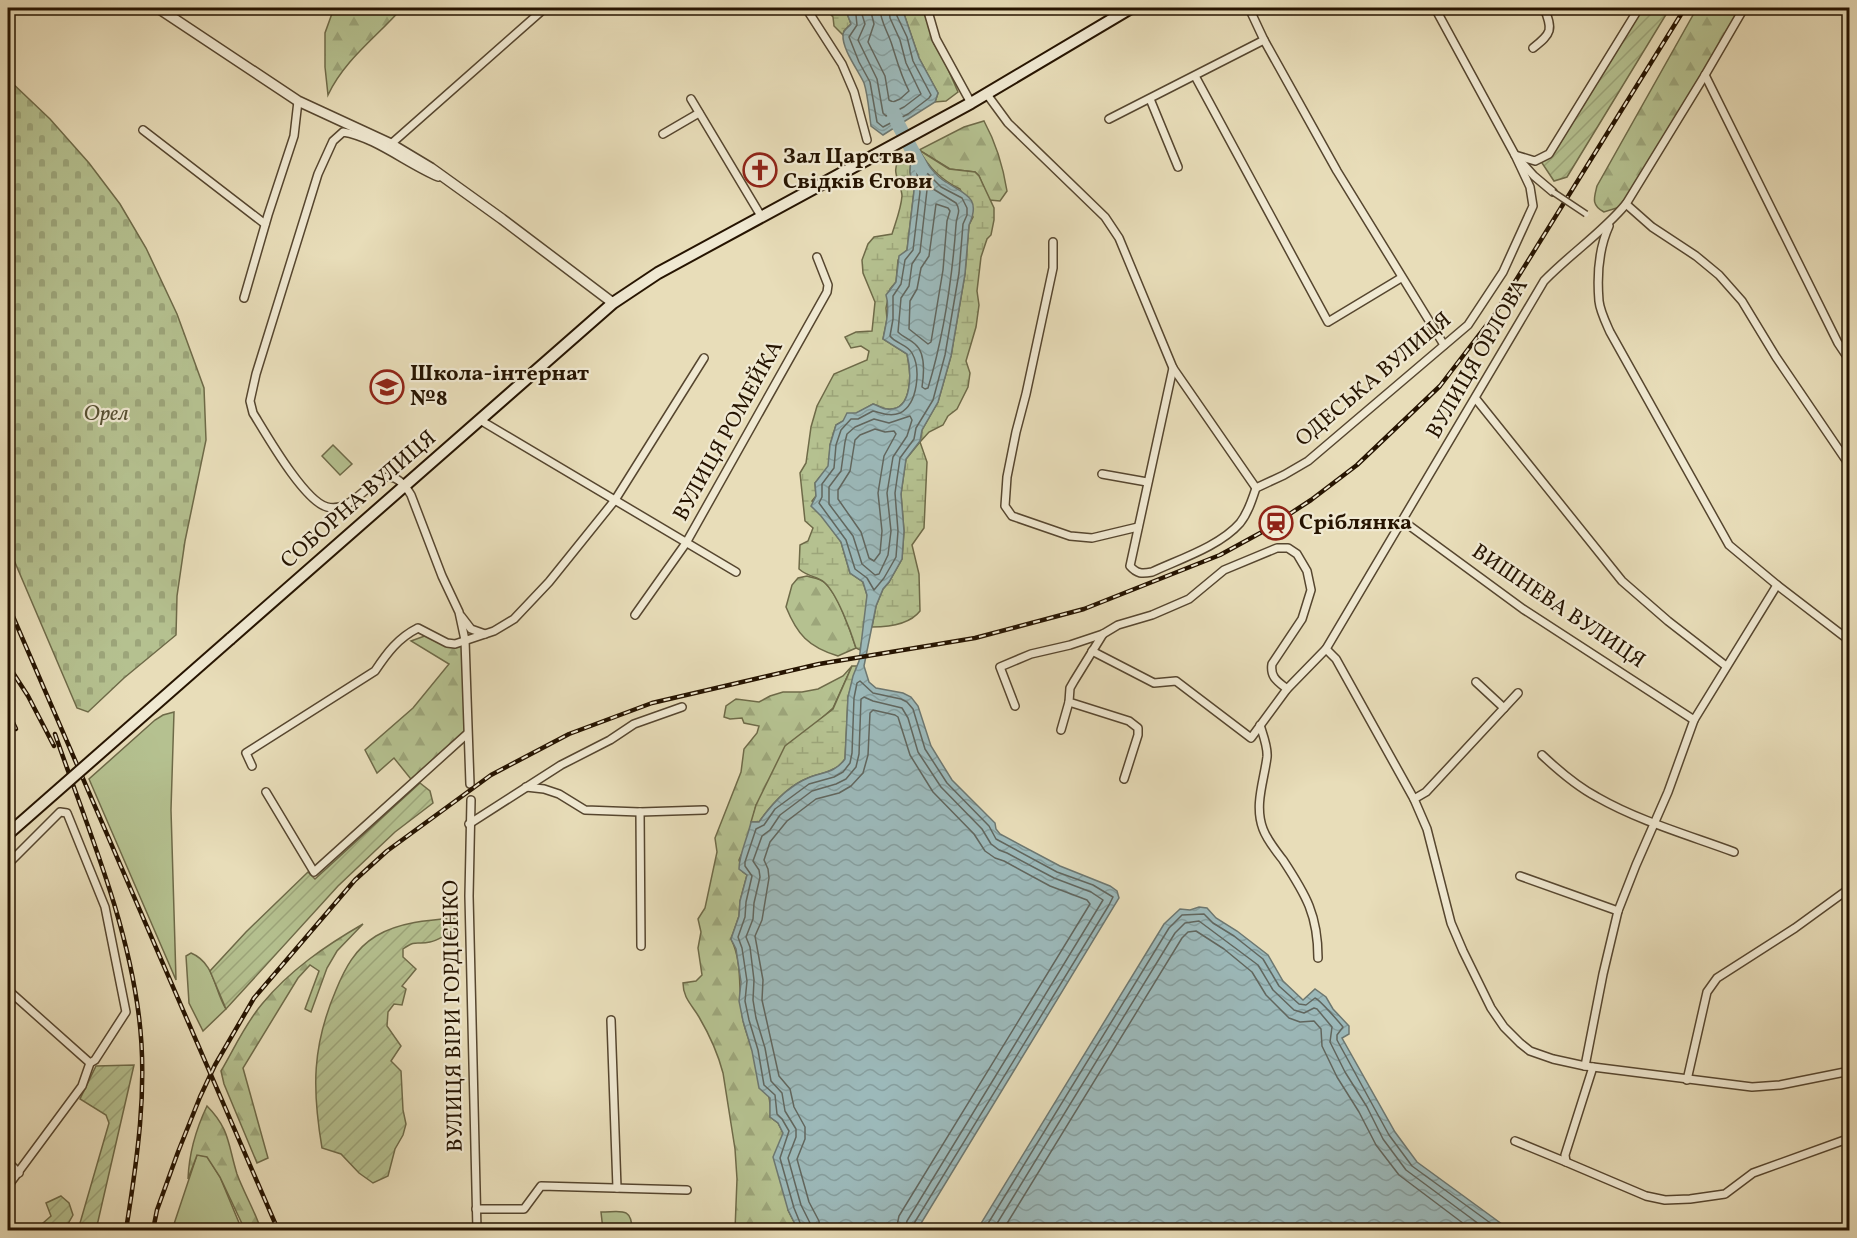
<svg xmlns="http://www.w3.org/2000/svg" width="1857" height="1238" viewBox="0 0 1857 1238" font-family="Vollkorn,serif">
	<style>
		.grass { fill: #b5c190; stroke: #6e6a48; stroke-width: 1.5 }
		.forest { fill: url(#forest-firs); stroke: #6e6a48; stroke-width: 1.5 }
		.wetland { fill: url(#wetland-marsh); stroke: #6e6a48; stroke-width: 1.5 }
		.cemetery { fill: url(#cemetery-stones); stroke: #6e6a48; stroke-width: 1.5 }
		.garden { fill: url(#garden-furrows); stroke: #6e6a48; stroke-width: 1.5 }
		.water { fill: url(#water-waves); stroke: #6d7770; stroke-width: 1.5 }
		.lines { fill: none; stroke-linecap: round; stroke-linejoin: round }
		.shore { stroke: #61665e; stroke-width: 1.5 }
		.river { stroke: #9cb9ba; stroke-width: 14 }
		.minor-casing { stroke: #56462f; stroke-width: 10 }
		.tertiary-casing { stroke: #56462f; stroke-width: 12 }
		.secondary-casing { stroke: #261401; stroke-width: 14 }
		.minor { stroke: #f0e9d2; stroke-width: 7 }
		.tertiary { stroke: #f0e9d2; stroke-width: 9 }
		.secondary { stroke: #f0e9d2; stroke-width: 10 }
		.rail-casing { stroke: #261401; stroke-width: 4.5 }
		.rail { stroke: #f0e9d2; stroke-width: 2; stroke-dasharray: 7; stroke-linecap: butt }
		.pedestrian-bridge-casing { stroke: #56462f; stroke-width: 8; stroke-linecap: butt }
		.secondary-bridge-casing { stroke: #261401; stroke-width: 14; stroke-linecap: butt }
		.pedestrian-bridge { stroke: #f0e9d2; stroke-width: 5 }
		.secondary-bridge { stroke: #f0e9d2; stroke-width: 10 }
		.labels { text-anchor: middle; dominant-baseline: central; stroke-width: 4.5; stroke-linejoin: round; paint-order: stroke }
		.poi-label { font-size: 22px; font-weight: bold; fill: #261401; stroke: #f0e9d2; text-anchor: start }
		.street-label { font-size: 22px; fill: #261401; stroke: #f0e9d2 }
		.park-label { font-size: 22px; font-style: italic; fill: #585133; stroke: #f0e9d2 }
	</style>
	<defs>
		<pattern id="forest-firs" width="22" height="20" patternUnits="userSpaceOnUse" patternTransform="scale(1.5)"><rect width="22" height="20" fill="#b5c190"/><path d="M5 1l3.5 6h-7zM16 11l3.5 6h-7z" fill="#9ca57a"/></pattern>
		<pattern id="wetland-marsh" width="20" height="14" patternUnits="userSpaceOnUse" patternTransform="scale(1.5)"><rect width="20" height="14" fill="#b5c190"/><path d="M1 5h8M5 5V1M11 12h8M15 12V8" fill="none" stroke="#9ca57a"/></pattern>
		<pattern id="cemetery-stones" width="16" height="16" patternUnits="userSpaceOnUse" patternTransform="scale(1.5)"><rect width="16" height="16" fill="#b5c190"/><path d="M2 7V4a2 2 0 0 1 4 0v3zM10 15v-3a2 2 0 0 1 4 0v3z" fill="#9ca57a"/></pattern>
		<pattern id="garden-furrows" width="10" height="10" patternUnits="userSpaceOnUse" patternTransform="scale(1.5)"><rect width="10" height="10" fill="#b5c190"/><path d="M-1 1l2-2M0 10L10 0M9 11l2-2" fill="none" stroke="#9ca57a"/></pattern>
		<pattern id="water-waves" width="16" height="10" patternUnits="userSpaceOnUse" patternTransform="scale(1.5)"><rect width="16" height="10" fill="#9cb9ba"/><path d="M0 5q4-4 8 0t8 0" fill="none" stroke="#869e9e"/></pattern>
	</defs>
	<rect width="100%" height="100%" fill="#e8ddb9"/>
	<filter id="stains"><feTurbulence type="fractalNoise" baseFrequency=".00333" numOctaves="4"/><feColorMatrix values="0 0 0 0 .2 0 0 0 0 .09 0 0 0 0 .02 0 0 0 .5 -.17"/></filter>
	<radialGradient id="worn" r=".72"><stop offset=".6" stop-color="#630" stop-opacity="0"/><stop offset="1" stop-color="#630" stop-opacity=".3"/></radialGradient>
	<g class="grass">
		<path d="M333 445 352 464 340 475 322 456Z"/>
		<path d="M174 712 171 810 176 980 89 779 155 720 163 715Z"/>
		<path d="M191 953C215 963 214 990 226 1009L203 1031 189 1003 186 956Z"/>
		<path d="M197 1155 207 1156 220 1177 242 1230H172Z"/>
		<path d="M601 1212C620 1212 632 1206 632 1230H603Z"/>
	</g>
	<g class="forest">
		<path d="M334 8H402C377 37 345 59 328 95L325 67V33Z"/>
		<path d="M902 8H923L934 44 944 60 958 92 946 101 935 102 938 93 919 58Z"/>
		<path d="M1697 8H1744L1626 205 1604 212C1591 205 1594 198 1597 186Z"/>
		<path d="M984 121C996 143 1003 166 1007 191L1000 201 989 200 979 176 975 172 950 169 919 150 964 127Z"/>
		<path d="M807 576C813 578 820 578 825 583 839 596 850 630 856 648L838 656C808 647 797 634 786 607L792 585 798 578Z"/>
		<path d="M430 634 447 643 465 640 467 734 414 783 394 758 377 773 365 750 413 708 449 664 411 641Z"/>
		<path d="M852 666 833 708 813 726 756 805 748 839 739 860 743 872 747 875 740 901 739 916 731 939C744 965 737 993 743 1020 749 1050 774 1089 770 1117L778 1123 783 1133 788 1210 798 1230H735L737 1179 735 1149 723 1073C718 1054 709 1034 699 1017 692 1005 683 998 683 983L696 981 702 975 698 948 701 932 698 919 705 908 717 852 715 838 741 772 744 749 757 733 759 726 744 723 742 718 730 719 724 717 726 706 736 699 759 702 770 696 783 692H802L818 689 843 676Z"/>
		<path d="M363 924 337 951 327 968 311 1012 305 1009 319 971 310 965 298 978 243 1068 268 1158 257 1163 224 1084 221 1071C234 1049 245 1024 262 1004 290 970 325 946 363 924Z"/>
		<path d="M207 1106C230 1129 228 1145 237 1174 244 1193 255 1211 261 1230H245L220 1177 207 1157 197 1155 188 1179C189 1153 196 1129 207 1106Z"/>
	</g>
	<g class="wetland">
		<path d="M825 8H845L851 24 844 31 843 35 834 26 833 17Z"/>
		<path d="M919 150 949 169 975 172 979 176 994 208V220L991 235 987 239 981 257 977 291 979 305 976 327 966 361 970 373 968 387 957 409 948 416 943 425 929 432 920 442 927 462 924 528 912 545 919 574 920 611C910 624 888 627 872 627L876 606 883 589 889 582 902 559 904 531 901 494 906 459 920 442 922 430 938 402 951 356 965 274 969 225 973 217 960 189C941 180 929 168 919 150Z"/>
		<path d="M911 157 910 172 914 191 907 250 898 260 896 282 890 289 886 308 887 319 883 339 907 354C911 370 914 412 887 409 883 409 877 405 873 404L836 425 830 445 829 466 815 483 816 496 812 501 841 542 850 573 863 582 867 595 865 627 860 650 856 648C851 632 837 593 824 582 817 576 808 577 799 569L800 545 808 541 813 528 805 521 800 473 806 463 811 427 817 406 834 374 867 360 869 351 861 346 851 348 845 337 856 332 872 331 875 302 863 273 862 260 868 244 874 237 892 234C896 221 901 209 902 196 902 186 891 172 898 162 900 159 907 159 911 157Z"/>
		<path d="M852 666H857L848 697 845 759C835 773 823 772 808 778 788 786 771 805 759 822H751L756 805 785 746 833 709Z"/>
	</g>
	<path class="cemetery" d="M8 79 50 119 89 163 120 204 146 248 177 314 204 388 206 440 185 541 177 596 176 635 124 678 88 712 77 708 8 546Z"/>
	<g class="garden">
		<path d="M1638 8H1670L1567 177 1554 181 1540 160 1549 154Z"/>
		<path d="M420 783 430 791 433 803 395 832 338 886 226 1009 210 971 246 932 308 872 315 879Z"/>
		<path d="M456 918 457 931C447 933 439 940 430 942 416 945 417 939 403 949V957L416 969 402 986 406 989 402 1005 394 1004 388 1012 387 1026 401 1046 391 1061 401 1071 403 1110 406 1124 403 1135 395 1149 388 1176 373 1183 359 1173 341 1154 322 1148C312 1089 312 1046 336 990 345 968 355 949 376 936 400 922 429 920 456 918Z"/>
		<path d="M134 1065 96 1230H78L109 1123 106 1115 80 1099 96 1066Z"/>
		<path d="M61 1196 69 1203 73 1215 68 1224 77 1230H35L51 1216 46 1203Z"/>
	</g>
	<g class="water">
		<path d="M845 8H902L919 58 938 93 935 102 883 135 871 126C869 112 868 95 864 83 858 70 842 49 843 35 843 30 849 27 851 24Z"/>
		<path d="M919 150C926 162 934 175 946 182 964 194 982 197 969 225L965 274 951 356 938 402 922 430 920 441 906 459 901 494 904 531 902 559 889 582 883 589 876 606 864 666 869 682 876 688 903 693 911 697 918 706 931 746 952 780 995 823 996 829 1000 834 1060 866 1110 886 1117 891 1119 898 917 1230H798L788 1210 773 1157 783 1133 778 1123 770 1117V1098L759 1088 752 1051 743 1021 739 1001 741 982 736 949 731 939 739 916 740 901 747 875 739 869C739 854 748 837 751 822H759C771 805 788 786 808 778 823 772 835 773 845 759L848 697 853 676 859 661 867 595 863 582 850 573 841 542 821 516 811 506 816 496 815 483 828 466 830 445 836 425 843 421 847 413H856L873 404C877 405 883 409 887 409 914 412 911 370 907 354L883 339C886 325 890 308 886 295L896 282 899 256 907 250 914 191 910 172 911 157Z"/>
		<path d="M1199 907 1207 908 1216 918 1237 931 1268 955 1283 981 1303 1000 1315 989 1326 997 1333 1009 1349 1026V1034L1342 1038 1395 1132 1417 1162 1510 1230H977L1164 924 1180 909 1190 910Z"/>
	</g>
	<g class="lines">
		<g class="shore">
			<path d="M851 8 856 15 857 25 849 37 859 62 870 82 877 122 883 127 908 114 929 98 931 95 913 61 907 37 897 16 896 8"/>
			<path d="M860 8 865 24 858 40 877 79 883 113 886 116 904 107 921 94 906 63 900 40 890 18 889 8"/>
			<path d="M870 8 874 24 868 42 885 76 889 100 893 102 900 99 909 91C901 76 897 61 892 45 888 32 880 21 880 8"/>
			<path d="M920 166 941 187 962 198 967 208V215L963 224 959 273 945 355 933 400 916 428 914 439 900 458 895 493 898 531 896 557 884 578 874 590 867 578 855 569 846 540 819 503 822 497V484L834 468 836 445 841 430 851 419H858L873 411C882 413 890 417 900 413 918 404 921 369 912 353 908 345 895 343 890 336L893 319V296L901 284 905 260 913 250 920 192 916 168Z"/>
			<path d="M930 187 956 203C962 212 956 216 956 225 952 280 944 335 928 388L925 389 922 387C924 374 926 353 915 344 909 339 903 337 898 332L901 298 909 286 912 264 920 252 927 190Z"/>
			<path d="M936 204 948 208 950 211 947 221 943 270 931 342 928 344 909 329 910 301 917 289 921 268 929 256Z"/>
			<path d="M910 416 912 420 907 436 893 457 887 493 891 531 888 555 879 574 875 575 862 564 853 536 829 504V487L841 471 845 442 847 434 855 427 874 419 889 423Z"/>
			<path d="M875 429 885 432 894 431 896 434 884 456 878 493 882 531 880 553 874 561 869 558 861 532 838 499V490L850 471 855 440 860 435Z"/>
			<path d="M803 1230 794 1208 780 1158 789 1131 782 1119 777 1114 775 1095 764 1085 758 1050 749 1020 745 1001 747 981 742 948 738 937 745 917 746 902 752 876 745 866V862L756 829 764 825 775 809 809 784 834 777 843 772 850 763 852 753 854 698 857 683 860 681 873 693 901 699 907 702 913 709 925 749 947 783 989 826 996 839 1057 872 1093 885 1113 897 1109 905 913 1225 912 1230"/>
			<path d="M811 1230 810 1223 801 1205 788 1158 796 1137V1129L785 1111 782 1093 771 1081 765 1048 756 1018 753 1000 754 980 750 947 746 937 753 919 754 903 760 877 759 870 753 861 762 836 770 830 780 815 812 791 836 784 846 779 856 767 859 754 861 699 864 697 873 701 902 708 908 718 918 752 941 787 982 829 991 844 999 850 1007 853 1054 878 1091 892 1103 900 907 1221 905 1230"/>
			<path d="M820 1230 819 1221 809 1202 797 1159 805 1139V1127L794 1107 790 1089 779 1076 762 1000 763 980 755 936 762 920 769 878 768 869 764 860 770 842 787 821 816 799 839 793 851 786 863 773 868 755 870 713 873 710 895 715 898 717 910 755 933 792 974 834 985 851 995 858 1004 861 1050 886 1087 900 1090 904 899 1216 896 1230"/>
			<path d="M984 1230 1169 928 1182 915 1204 914 1213 923 1234 936 1263 959 1279 986 1299 1004 1306 1005 1315 998C1320 1000 1339 1022 1343 1027L1337 1035V1040L1389 1135 1412 1166 1500 1230"/>
			<path d="M993 1230 1175 933 1185 923 1199 921 1258 965 1273 990 1294 1010 1304 1013 1314 1008 1317 1009 1332 1027 1330 1042 1345 1072 1367 1107 1383 1139 1406 1170 1487 1230"/>
			<path d="M1003 1230 1182 938 1188 932 1196 931 1224 949 1252 972 1266 995 1289 1018 1300 1022 1314 1021 1321 1029 1322 1046 1337 1077 1359 1112 1376 1145 1399 1175 1472 1230"/>
		</g>
		<path class="river" d="M892 109 898 124 922 169"/>
		<g class="minor-casing">
			<g id="minor">
				<path d="M806 8 842 64 854 92 867 140"/>
				<path d="M927 8 936 39 971 103"/>
				<path d="M1249 8 1264 40 1337 171 1444 345"/>
				<path d="M1435 8 1515 155 1534 176 1553 192"/>
				<path d="M1533 48C1552 33 1553 30 1544 8"/>
				<path d="M1705 75 1838 343 1850 361"/>
				<path d="M1195 76 1328 322 1401 278"/>
				<path d="M986 93 1008 123 1105 217 1119 238 1173 368 1256 488"/>
				<path d="M691 99 761 216"/>
				<path d="M1150 99 1178 167"/>
				<path d="M1109 119 1264 40"/>
				<path d="M143 130 265 224"/>
				<path d="M663 134 699 113"/>
				<path d="M391 144 545 8"/>
				<path d="M438 177C407 164 375 137 343 132L333 141 318 174 256 374 250 401 253 413C266 434 304 501 327 507 362 516 381 445 411 495L442 576 459 612 465 640 470 784"/>
				<path d="M1626 204 1652 227 1696 256 1719 275 1742 301 1776 357 1850 466"/>
				<path d="M1609 226C1599 248 1597 277 1599 301 1600 311 1606 323 1610 332L1729 545 1777 585 1850 641"/>
				<path d="M1053 242V268L1026 394 1016 432 1007 477 1005 506 1012 516 1070 536 1092 538 1138 527"/>
				<path d="M244 298 268 215 294 136 298 101"/>
				<path d="M1173 368 1130 566C1137 574 1142 574 1152 572 1180 559 1220 546 1240 523 1248 513 1252 500 1256 488L1284 475 1308 461 1468 325 1503 272 1533 206 1530 187 1515 155 1535 161 1549 154 1639 8"/>
				<path d="M1476 399 1622 581 1668 621 1726 666"/>
				<path d="M480 420 736 572"/>
				<path d="M1102 474 1147 482"/>
				<path d="M1403 521 1523 609 1694 720"/>
				<path d="M635 615 686 543 827 292 828 285 817 257"/>
				<path d="M461 616 471 629 485 634"/>
				<path d="M1103 634 1074 681 1070 688 1069 702 1129 721 1138 728V735L1124 779"/>
				<path d="M1326 649 1336 659 1414 799 1427 829 1451 923 1463 951 1491 1008 1504 1027 1520 1043 1530 1051 1553 1059 1585 1066 1752 1087 1780 1085 1850 1071"/>
				<path d="M1092 651 1154 683 1176 681 1251 738 1287 689 1326 649 1544 281C1570 254 1602 233 1626 204L1705 75 1744 8"/>
				<path d="M1476 682 1504 708"/>
				<path d="M1015 706 1000 667 1031 654 1070 645 1103 634 1118 625 1152 615 1189 599 1224 570 1277 548H1288L1297 554 1307 571 1311 590 1302 619 1272 664C1270 677 1277 681 1287 689"/>
				<path d="M1260 725C1263 735 1268 747 1267 757 1264 781 1254 805 1263 829 1267 840 1276 851 1283 860 1306 895 1318 915 1318 958"/>
				<path d="M1061 730 1069 702"/>
				<path d="M1542 755C1559 771 1576 786 1597 797 1639 821 1688 835 1734 852"/>
				<path d="M252 766 246 753 375 671C387 653 398 638 418 628L447 643 455 644 494 631 514 619 549 582 615 500 704 358"/>
				<path d="M526 787 544 789 559 794 585 810 640 812 704 810"/>
				<path d="M266 792 314 872 467 734"/>
				<path d="M1414 799 1426 792 1518 693"/>
				<path d="M471 800 469 896 477 1230"/>
				<path d="M640 812 641 946"/>
				<path d="M469 824 561 765 610 740 634 724 682 707"/>
				<path d="M8 864 60 812 67 813 105 907 126 1012 95 1060 90 1063 82 1086 8 1186"/>
				<path d="M1520 876 1618 911"/>
				<path d="M8 990 90 1063"/>
				<path d="M611 1020 617 1188"/>
				<path d="M1585 1066 1603 974 1618 911 1636 865 1668 792 1694 720 1777 585"/>
				<path d="M1687 1080 1707 992 1717 978 1795 928 1850 888"/>
				<path d="M1515 1141 1566 1162 1565 1155 1593 1067"/>
				<path d="M8 1162 19 1173"/>
				<path d="M1566 1162 1646 1196 1665 1200 1690 1199 1725 1194 1753 1173 1850 1138"/>
				<path d="M476 1209H524L541 1186 687 1190"/>
			</g>
		</g>
		<g class="tertiary-casing">
			<path id="tertiary" d="M158 8 298 101 391 144 431 168 502 219 613 303"/>
		</g>
		<g class="secondary-casing">
			<path id="secondary" d="M230 639 613 303 658 273 971 103 1131 8"/>
		</g>
		<use href="#minor" class="minor"/>
		<use href="#tertiary" class="tertiary"/>
		<use href="#secondary" class="secondary"/>
		<g class="rail-casing">
			<g id="rail">
				<path d="M8 605 278 1230"/>
				<path d="M8 665 28 696 54 746"/>
				<path d="M8 712 16 729"/>
				<path d="M55 734C87 827 127 919 139 1017 148 1088 137 1161 126 1230"/>
				<path d="M153 1230 157 1210 178 1152 200 1097 215 1065 254 998 355 880 387 851 491 775 569 734 652 703 819 664 975 638 1084 609 1220 555 1262 532 1311 500 1357 465 1440 386 1495 314 1685 8"/>
			</g>
		</g>
		<use href="#rail" class="rail"/>
		<g class="pedestrian-bridge-casing">
			<path id="pedestrian-bridge" d="M1553 192 1586 214"/>
		</g>
		<g class="secondary-bridge-casing">
			<path id="secondary-bridge" d="M8 834 230 639"/>
		</g>
		<use href="#pedestrian-bridge" class="pedestrian-bridge"/>
		<use href="#secondary-bridge" class="secondary-bridge"/>
	</g>
	<defs>
		<g id="church-ring" transform="scale(1.725)"><circle r="9.5" fill="#f0e9d2" stroke="#8f2418" stroke-width="1.5"/><path d="M-1.2-6h2.4v3.5h3.3v2.4h-3.3V6h-2.4V-.1h-3.3v-2.4h3.3Z" fill="#8f2418"/></g>
		<g id="school-ring" transform="scale(1.725)"><circle r="9.5" fill="#f0e9d2" stroke="#8f2418" stroke-width="1.5"/><path d="M0-5L7-2L0 1L-7-2ZM-4 1L0 2.5L4 1V4Q0 6-4 4Z" fill="#8f2418"/></g>
		<g id="station-ring" transform="scale(1.725)"><circle r="9.5" fill="#f0e9d2" stroke="#8f2418" stroke-width="1.5"/><path d="M-3-6H3Q5-6 5-4V2Q5 4 3 4L4.5 6H3L1.5 4h-3L-3 6H-4.5L-3 4Q-5 4-5 2V-4Q-5-6-3-6ZM-3.5-4v3h7v-3ZM-3.5 1v1.5H-2V1ZM2 1v1.5H3.5V1Z" fill="#8f2418"/></g>
	</defs>
	<g fill-rule="evenodd">
		<use href="#church-ring" x="760" y="170"/>
		<use href="#school-ring" x="387" y="387"/>
		<use href="#station-ring" x="1276" y="523"/>
	</g>
	<g class="labels">
		<g class="poi-label">
			<text x="783" y="157">Зал Царства<tspan x="783" dy="25">Свідків Єгови</tspan></text>
			<text x="410" y="374">Школа-інтернат<tspan x="410" dy="25">№8</tspan></text>
			<text x="1299" y="523">Сріблянка</text>
		</g>
		<g class="street-label">
			<text transform="translate(1478 359) rotate(-60)">ВУЛИЦЯ ОРЛОВА</text>
			<text transform="translate(1374 380) rotate(-40)">ОДЕСЬКА ВУЛИЦЯ</text>
			<text transform="translate(729 431) rotate(-61)">ВУЛИЦЯ РОМЕЙКА</text>
			<text transform="translate(359 500) rotate(-41)">СОБОРНА ВУЛИЦЯ</text>
			<text transform="translate(1558 607) rotate(34)">ВИШНЕВА ВУЛИЦЯ</text>
			<text transform="translate(454 1016) rotate(-91)">ВУЛИЦЯ ВІРИ ГОРДІЄНКО</text>
		</g>
		<g class="park-label">
			<text x="106" y="414">Орел</text>
		</g>
	</g>
	<rect width="1857" height="1238" fill="none" stroke="#e8ddb9" stroke-width="30"/>
	<rect x="9" y="9" width="1839" height="1220" fill="none" stroke="#261401" stroke-width="3"/>
	<rect x="15" y="15" width="1827" height="1208" fill="none" stroke="#261401" stroke-width="1.5"/>
	<rect width="100%" height="100%" filter="url(#stains)"/>
	<rect width="100%" height="100%" fill="url(#worn)"/>
</svg>
